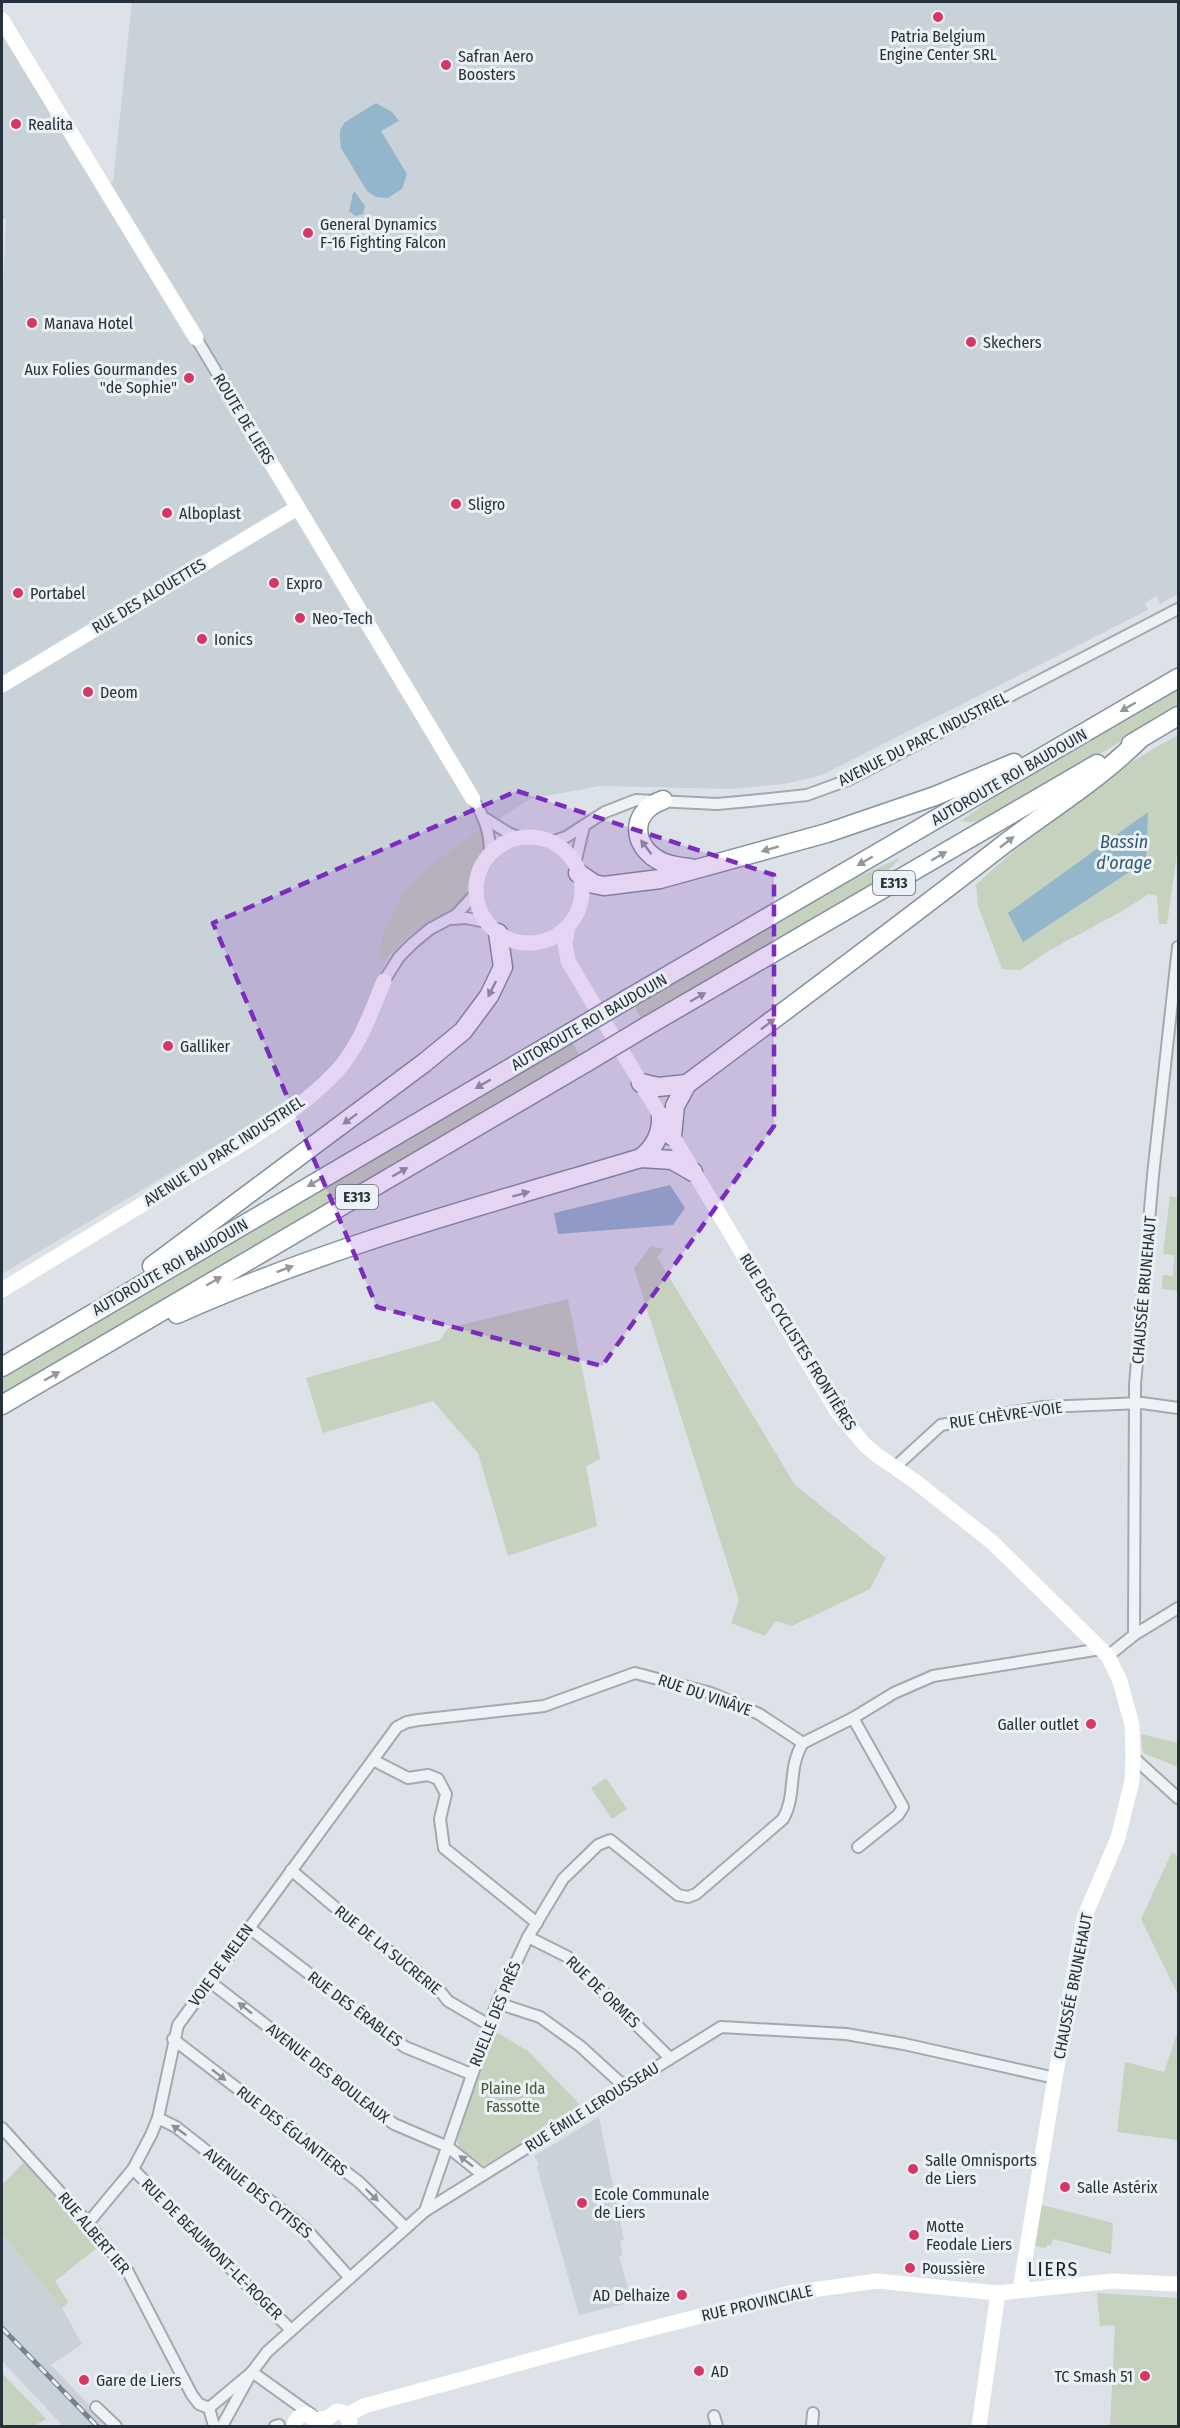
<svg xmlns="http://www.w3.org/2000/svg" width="1180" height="2428" viewBox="0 0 1180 2428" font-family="'Fira Sans Condensed',sans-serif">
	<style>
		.built { fill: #cad2d9 }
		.green { fill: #c5d2bd }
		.water { fill: #94b6ca }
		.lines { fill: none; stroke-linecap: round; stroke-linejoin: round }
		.street-casing { stroke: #a1aab1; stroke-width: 14 }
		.highway-casing { stroke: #83929f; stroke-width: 21 }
		.street { stroke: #eff2f5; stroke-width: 10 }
		.secondary { stroke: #fff; stroke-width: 15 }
		.highway { stroke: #fff; stroke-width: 18 }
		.rail-casing { stroke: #758492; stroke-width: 5 }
		.rail { stroke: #ebf1f5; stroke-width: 3; stroke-dasharray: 9; stroke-linecap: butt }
		.highway-bridge-casing { stroke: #83929f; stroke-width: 21; stroke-linecap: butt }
		.highway-bridge { stroke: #fff; stroke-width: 18 }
		.oneway { fill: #92989e }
		.oneway2 { fill: #8a929a }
		.marked { fill: #7b2cbf; fill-opacity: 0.2; stroke: #7b2cbf; stroke-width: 4.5; stroke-dasharray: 12 8; stroke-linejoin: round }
		.poi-dot { fill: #d63866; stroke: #ebf1f5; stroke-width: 2 }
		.labels { text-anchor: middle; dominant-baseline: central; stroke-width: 6; stroke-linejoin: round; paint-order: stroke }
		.shield { fill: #ebf1f5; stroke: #606b75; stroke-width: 1.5 }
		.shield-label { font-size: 15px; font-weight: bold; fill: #25323e }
		.poi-label { font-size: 16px; fill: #25323e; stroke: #ebf1f5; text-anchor: start }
		.street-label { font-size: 16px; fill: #25323e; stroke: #ebf1f5 }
		.park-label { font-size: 16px; fill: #3f5b31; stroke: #ebf1f5 }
		.water-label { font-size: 18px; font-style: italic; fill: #2d5774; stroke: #ebf1f5 }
		.quarter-label { font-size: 20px; letter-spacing: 1.5px; fill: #18232f; stroke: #ebf1f5 }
	</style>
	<rect width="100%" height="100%" fill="#dce2e7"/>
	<g class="built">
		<path d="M132 2H1178V594L1160 604 1156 596 1145 603 1148 610 822 775 784 784 732 789 600 786 530 799 464 841 417 878 389 920 381 959 389 956 377 980 364 1019 334 1066 297 1097 2 1274V315L6 219H2V31L99 191 113 181Z"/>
		<path d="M599 2117 624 2240 620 2241 623 2255 619 2257 632 2302 579 2315 537 2167 539 2164 534 2156Z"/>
		<path d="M2 2233 62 2308 82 2344 51 2365 109 2426H63L2 2361Z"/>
	</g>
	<g class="green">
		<path d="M1178 685V708L982 823 961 821 1008 787Z"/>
		<path d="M1178 735V846L1167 924H1159L1157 896 1149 894 1124 910 1050 950 1020 970 1002 969 978 906 976 885C1038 827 1104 775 1178 735Z"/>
		<path d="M483 828 486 845 470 874 466 899 456 910 446 913 425 925 410 935 389 956 381 959C375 938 403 891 419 876 438 858 461 843 483 828Z"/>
		<path d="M901 857 872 887 643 1022 633 1004 832 889Z"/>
		<path d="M572 1041 581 1058 2 1397V1376Z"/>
		<path d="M1170 1196 1178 1198V1291L1162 1289 1163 1275 1173 1276 1174 1255 1163 1254Z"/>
		<path d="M651 1246 664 1249 657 1257 795 1485 886 1558 870 1589 792 1626 776 1621 765 1636 731 1623 739 1600 634 1268Z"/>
		<path d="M568 1299 600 1459 586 1466 597 1526 508 1556 478 1453 433 1401 323 1433 306 1378 440 1340 448 1328Z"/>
		<path d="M1141 1734 1178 1743V1767L1143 1753Z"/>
		<path d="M606 1778 627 1809 612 1819 591 1788Z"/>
		<path d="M1172 1852 1178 1857V1995L1141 1919Z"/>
		<path d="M490 2028 529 2052 582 2107C563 2115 540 2125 526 2142L484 2165C472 2163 460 2152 457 2141Z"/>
		<path d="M1178 2031V2140L1117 2132 1125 2062 1164 2072Z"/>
		<path d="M24 2162 98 2247 55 2281 68 2302 62 2308 2 2233V2185Z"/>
		<path d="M1042 2205 1113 2223 1111 2254 1053 2239 1051 2245H1047L1046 2248 1035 2246Z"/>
		<path d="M1097 2293 1178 2298V2426H1110L1115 2325 1100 2326Z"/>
		<path d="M2 2373 46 2419 34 2426H2Z"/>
	</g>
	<g class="water">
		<path d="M376 103 392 112 399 121 381 131 407 174 402 189 388 198 376 197 367 191 341 148 340 139V130L345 122Z"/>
		<path d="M355 192 365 206 363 214 355 216 349 211 353 193Z"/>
		<path d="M1148 812 1146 861 1023 942 1008 913Z"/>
		<path d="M670 1185 685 1208 673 1225 558 1234 554 1213Z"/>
	</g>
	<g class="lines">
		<g class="street-casing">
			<g id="street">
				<path d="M196 338 253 433"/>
				<path d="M473 799C485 818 490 832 490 854"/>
				<path d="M486 819 510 834 522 838"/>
				<path d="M551 842 566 837 605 812 636 800 717 804 750 801 807 795 848 780 1178 609"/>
				<path d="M575 864 584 826"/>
				<path d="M451 919 466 918 486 922"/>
				<path d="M384 981 399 957 413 943 430 929 456 915 476 893"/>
				<path d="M894 1468 941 1425 1043 1407 1142 1403 1178 1408"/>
				<path d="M1134 1635 1135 1385 1153 1175 1178 947"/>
				<path d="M1108 1656 1134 1635 1178 1608"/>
				<path d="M853 1718 903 1807 898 1815 858 1847"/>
				<path d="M1133 1757 1178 1798"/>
				<path d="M373 1760 408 1778 428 1775 438 1779 446 1794 440 1819 444 1848 537 1923"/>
				<path d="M291 1870 382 1947 398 1956 440 1991 448 2001 489 2025"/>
				<path d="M248 1927 405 2047 471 2074"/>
				<path d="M528 1937 568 1957 670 2058"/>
				<path d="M209 1981 394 2124 448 2147 483 2175"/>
				<path d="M497 2003 540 2017 580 2046 625 2087"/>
				<path d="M173 2039 359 2182 406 2228"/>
				<path d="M158 2118 176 2127 306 2229 350 2278"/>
				<path d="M2 2128 88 2223 128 2272 192 2395 199 2404 209 2408"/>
				<path d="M133 2169 291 2330"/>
				<path d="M425 2211 497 2003 528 1937 563 1879 598 1845 610 1840 678 1895 688 1897 696 1894 783 1819C797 1795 787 1768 803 1743"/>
				<path d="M88 2223 133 2169 151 2135 158 2118 178 2025 397 1727 407 1722 418 1720 544 1706 635 1673 711 1693 759 1714 803 1743 853 1718 894 1693 933 1676 1101 1649"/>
				<path d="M252 2372 312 2415"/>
				<path d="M96 2407 116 2426"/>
				<path d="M209 2408 252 2372 267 2352 425 2211 721 2027 846 2034 904 2044 1055 2078"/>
				<path d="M209 2408 214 2426"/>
				<path d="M714 2416 717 2426"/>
				<path d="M222 2426 249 2377"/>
				<path d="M275 2426 279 2425"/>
				<path d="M812 2426 813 2413"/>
			</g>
		</g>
		<g class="highway-casing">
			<g id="highway">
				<path d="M1131 744 1178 716"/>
				<path d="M663 800C629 812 631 847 662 862 671 866 680 867 690 868"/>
				<path d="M578 873 594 884 604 886 660 879 827 833 935 796 1014 763"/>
				<path d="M631 997 1178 678"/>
				<path d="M647 1026 1097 764"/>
				<path d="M641 1083 658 1087 687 1084"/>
				<path d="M672 1136 675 1106 687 1084C793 1005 899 926 1003 845 1049 810 1099 780 1140 739"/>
				<path d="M641 1158C655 1147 662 1134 661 1116"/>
				<path d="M152 1266 424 1063 463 1031 489 996 503 967 498 933"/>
				<path d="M177 1314C326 1247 484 1205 641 1158L672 1160 693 1172"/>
				<path d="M2 1367 570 1033"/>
				<path d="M2 1405 587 1062"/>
			</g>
		</g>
		<use href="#street" class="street"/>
		<g class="secondary">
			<path d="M2 20 196 338"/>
			<path d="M253 433 473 799"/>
			<path d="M2 685 297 508"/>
			<circle cx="529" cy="890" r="53"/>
			<path d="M568 926 565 943 568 961 838 1413 865 1445 878 1456 916 1482 992 1542 1108 1656 1120 1681 1132 1725 1133 1757 1132 1781 1118 1838 1084 1918 1055 2078 1020 2290"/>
			<path d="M2 1290C67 1250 132 1210 197 1171 245 1142 296 1114 335 1073 359 1048 371 1012 384 981"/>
			<path d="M347 2415 364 2406 583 2346 790 2293 877 2281 998 2293 1113 2281 1178 2284"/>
			<path d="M316 2420 328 2418 337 2411 342 2412 350 2421 349 2426"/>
			<path d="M294 2426C295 2419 298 2416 306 2414L316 2420 317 2426"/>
			<path d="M979 2426 998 2293"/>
		</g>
		<use href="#highway" class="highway"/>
		<g class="rail-casing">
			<path id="rail" d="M2 2328 97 2426"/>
		</g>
		<use href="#rail" class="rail"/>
		<g class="highway-bridge-casing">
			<g id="highway-bridge">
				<path d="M570 1033 631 997"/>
				<path d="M587 1062 647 1026"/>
			</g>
		</g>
		<use href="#highway-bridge" class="highway-bridge"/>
	</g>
	<defs><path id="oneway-solid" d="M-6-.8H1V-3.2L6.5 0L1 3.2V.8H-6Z" transform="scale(1.5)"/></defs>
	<g class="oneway">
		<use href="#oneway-solid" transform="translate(1128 707) rotate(150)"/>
		<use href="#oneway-solid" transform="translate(1007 842) rotate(-38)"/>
		<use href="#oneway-solid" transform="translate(646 847) rotate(-127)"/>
		<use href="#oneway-solid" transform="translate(770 849) rotate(164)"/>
		<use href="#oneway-solid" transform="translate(939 856) rotate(-30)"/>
		<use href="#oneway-solid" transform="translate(865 861) rotate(150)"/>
		<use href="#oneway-solid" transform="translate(492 989) rotate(117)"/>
		<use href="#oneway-solid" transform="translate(698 997) rotate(-30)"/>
		<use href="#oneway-solid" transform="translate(768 1024) rotate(-37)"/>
		<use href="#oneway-solid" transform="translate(483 1084) rotate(150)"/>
		<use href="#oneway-solid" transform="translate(350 1119) rotate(143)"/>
		<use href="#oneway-solid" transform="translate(400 1172) rotate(-30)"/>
		<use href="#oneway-solid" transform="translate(315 1182) rotate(150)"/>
		<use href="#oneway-solid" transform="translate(521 1194) rotate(-17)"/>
		<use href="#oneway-solid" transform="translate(285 1269) rotate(-21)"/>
		<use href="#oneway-solid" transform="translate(214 1281) rotate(-30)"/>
		<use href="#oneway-solid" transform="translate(52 1376) rotate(-30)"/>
	</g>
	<g class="oneway2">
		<use href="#oneway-solid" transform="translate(245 2008) rotate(-142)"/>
		<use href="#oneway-solid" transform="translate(219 2075) rotate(38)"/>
		<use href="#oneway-solid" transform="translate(179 2130) rotate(-145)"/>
		<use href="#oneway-solid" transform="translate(466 2161) rotate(-142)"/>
		<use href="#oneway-solid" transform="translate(372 2195) rotate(44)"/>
	</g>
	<path class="marked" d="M517 791 774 875V1126L602 1366 377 1307 213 923Z"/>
	<g class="poi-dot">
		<circle cx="938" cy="17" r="6"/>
		<circle cx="446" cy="65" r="6"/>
		<circle cx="16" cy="124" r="6"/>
		<circle cx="308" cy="233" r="6"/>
		<circle cx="32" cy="323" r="6"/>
		<circle cx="971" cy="342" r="6"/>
		<circle cx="189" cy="378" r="6"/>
		<circle cx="456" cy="504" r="6"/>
		<circle cx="167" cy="513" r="6"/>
		<circle cx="274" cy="583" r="6"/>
		<circle cx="18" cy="593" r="6"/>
		<circle cx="300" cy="618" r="6"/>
		<circle cx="202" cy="639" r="6"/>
		<circle cx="88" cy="692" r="6"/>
		<circle cx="168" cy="1046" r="6"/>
		<circle cx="1091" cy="1724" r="6"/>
		<circle cx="913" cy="2169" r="6"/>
		<circle cx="1065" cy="2187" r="6"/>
		<circle cx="582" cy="2203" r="6"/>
		<circle cx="914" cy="2235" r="6"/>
		<circle cx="910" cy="2268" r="6"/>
		<circle cx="682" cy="2295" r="6"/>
		<circle cx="699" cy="2371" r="6"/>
		<circle cx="1145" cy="2376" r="6"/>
		<circle cx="84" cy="2380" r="6"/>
	</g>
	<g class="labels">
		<g class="shield">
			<rect x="873" y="871" width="42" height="24" rx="4.5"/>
			<rect x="336" y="1185" width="42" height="24" rx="4.5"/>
		</g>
		<g class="shield-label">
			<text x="894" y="883">E313</text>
			<text x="357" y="1197">E313</text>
		</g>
		<g class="poi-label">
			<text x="938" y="36" text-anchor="middle">Patria Belgium<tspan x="938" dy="18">Engine Center SRL</tspan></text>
			<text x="458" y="56">Safran Aero<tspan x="458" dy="18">Boosters</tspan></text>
			<text x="28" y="124">Realita</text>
			<text x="320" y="224">General Dynamics<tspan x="320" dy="18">F-16 Fighting Falcon</tspan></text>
			<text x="44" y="323">Manava Hotel</text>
			<text x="983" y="342">Skechers</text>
			<text x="177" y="369" text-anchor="end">Aux Folies Gourmandes<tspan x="177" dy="18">"de Sophie"</tspan></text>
			<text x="468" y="504">Sligro</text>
			<text x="179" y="513">Alboplast</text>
			<text x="286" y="583">Expro</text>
			<text x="30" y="593">Portabel</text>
			<text x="312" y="618">Neo-Tech</text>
			<text x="214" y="639">Ionics</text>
			<text x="100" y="692">Deom</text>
			<text x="180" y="1046">Galliker</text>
			<text x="1079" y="1724" text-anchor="end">Galler outlet</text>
			<text x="925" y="2160">Salle Omnisports<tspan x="925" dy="18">de Liers</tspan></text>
			<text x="1077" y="2187">Salle Astérix</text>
			<text x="594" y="2194">Ecole Communale<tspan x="594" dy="18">de Liers</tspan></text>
			<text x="926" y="2226">Motte<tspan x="926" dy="18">Feodale Liers</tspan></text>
			<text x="922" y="2268">Poussière</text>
			<text x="670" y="2295" text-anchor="end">AD Delhaize</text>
			<text x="711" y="2371">AD</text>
			<text x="1133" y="2376" text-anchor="end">TC Smash 51</text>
			<text x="96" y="2380">Gare de Liers</text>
		</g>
		<g class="street-label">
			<text transform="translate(244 419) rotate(59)">ROUTE DE LIERS</text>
			<text transform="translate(149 596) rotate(-31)">RUE DES ALOUETTES</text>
			<text transform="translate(923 739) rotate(-27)">AVENUE DU PARC INDUSTRIEL</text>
			<text transform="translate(1009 777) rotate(-30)">AUTOROUTE ROI BAUDOUIN</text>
			<text transform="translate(589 1022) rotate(-30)">AUTOROUTE ROI BAUDOUIN</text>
			<text transform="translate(224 1151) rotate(-33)">AVENUE DU PARC INDUSTRIEL</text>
			<text transform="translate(170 1267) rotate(-30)">AUTOROUTE ROI BAUDOUIN</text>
			<text transform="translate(1144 1290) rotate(-85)">CHAUSSÉE BRUNEHAUT</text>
			<text transform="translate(798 1342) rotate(58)">RUE DES CYCLISTES FRONTIÈRES</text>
			<text transform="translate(1006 1415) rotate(-8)">RUE CHÈVRE-VOIE</text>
			<text transform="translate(705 1695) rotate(19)">RUE DU VINÂVE</text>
			<text transform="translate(388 1950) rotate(39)">RUE DE LA SUCRERIE</text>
			<text transform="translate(221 1965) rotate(-54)">VOIE DE MELEN</text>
			<text transform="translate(1073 1986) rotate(-79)">CHAUSSÉE BRUNEHAUT</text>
			<text transform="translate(603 1992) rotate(44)">RUE DE ORMES</text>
			<text transform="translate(355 2009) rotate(37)">RUE DES ÉRABLES</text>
			<text transform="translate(495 2014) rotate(-68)">RUELLE DES PRÉS</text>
			<text transform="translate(328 2073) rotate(38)">AVENUE DES BOULEAUX</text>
			<text transform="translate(592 2107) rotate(-32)">RUE ÉMILE LEROUSSEAU</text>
			<text transform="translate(292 2131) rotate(38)">RUE DES ÉGLANTIERS</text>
			<text transform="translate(258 2193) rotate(39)">AVENUE DES CYTISES</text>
			<text transform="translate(94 2233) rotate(50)">RUE ALBERT IER</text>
			<text transform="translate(212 2249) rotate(45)">RUE DE BEAUMONT-LE-ROGER</text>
			<text transform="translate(757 2303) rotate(-13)">RUE PROVINCIALE</text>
		</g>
		<g class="park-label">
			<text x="513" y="2088">Plaine Ida<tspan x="513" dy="18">Fassotte</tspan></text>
		</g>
		<g class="water-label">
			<text x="1124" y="842">Bassin<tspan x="1124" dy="21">d'orage</tspan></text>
		</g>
		<g class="quarter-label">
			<text x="1053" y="2269">LIERS</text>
		</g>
	</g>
	<rect width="1180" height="2428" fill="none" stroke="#25323e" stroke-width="6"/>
</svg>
